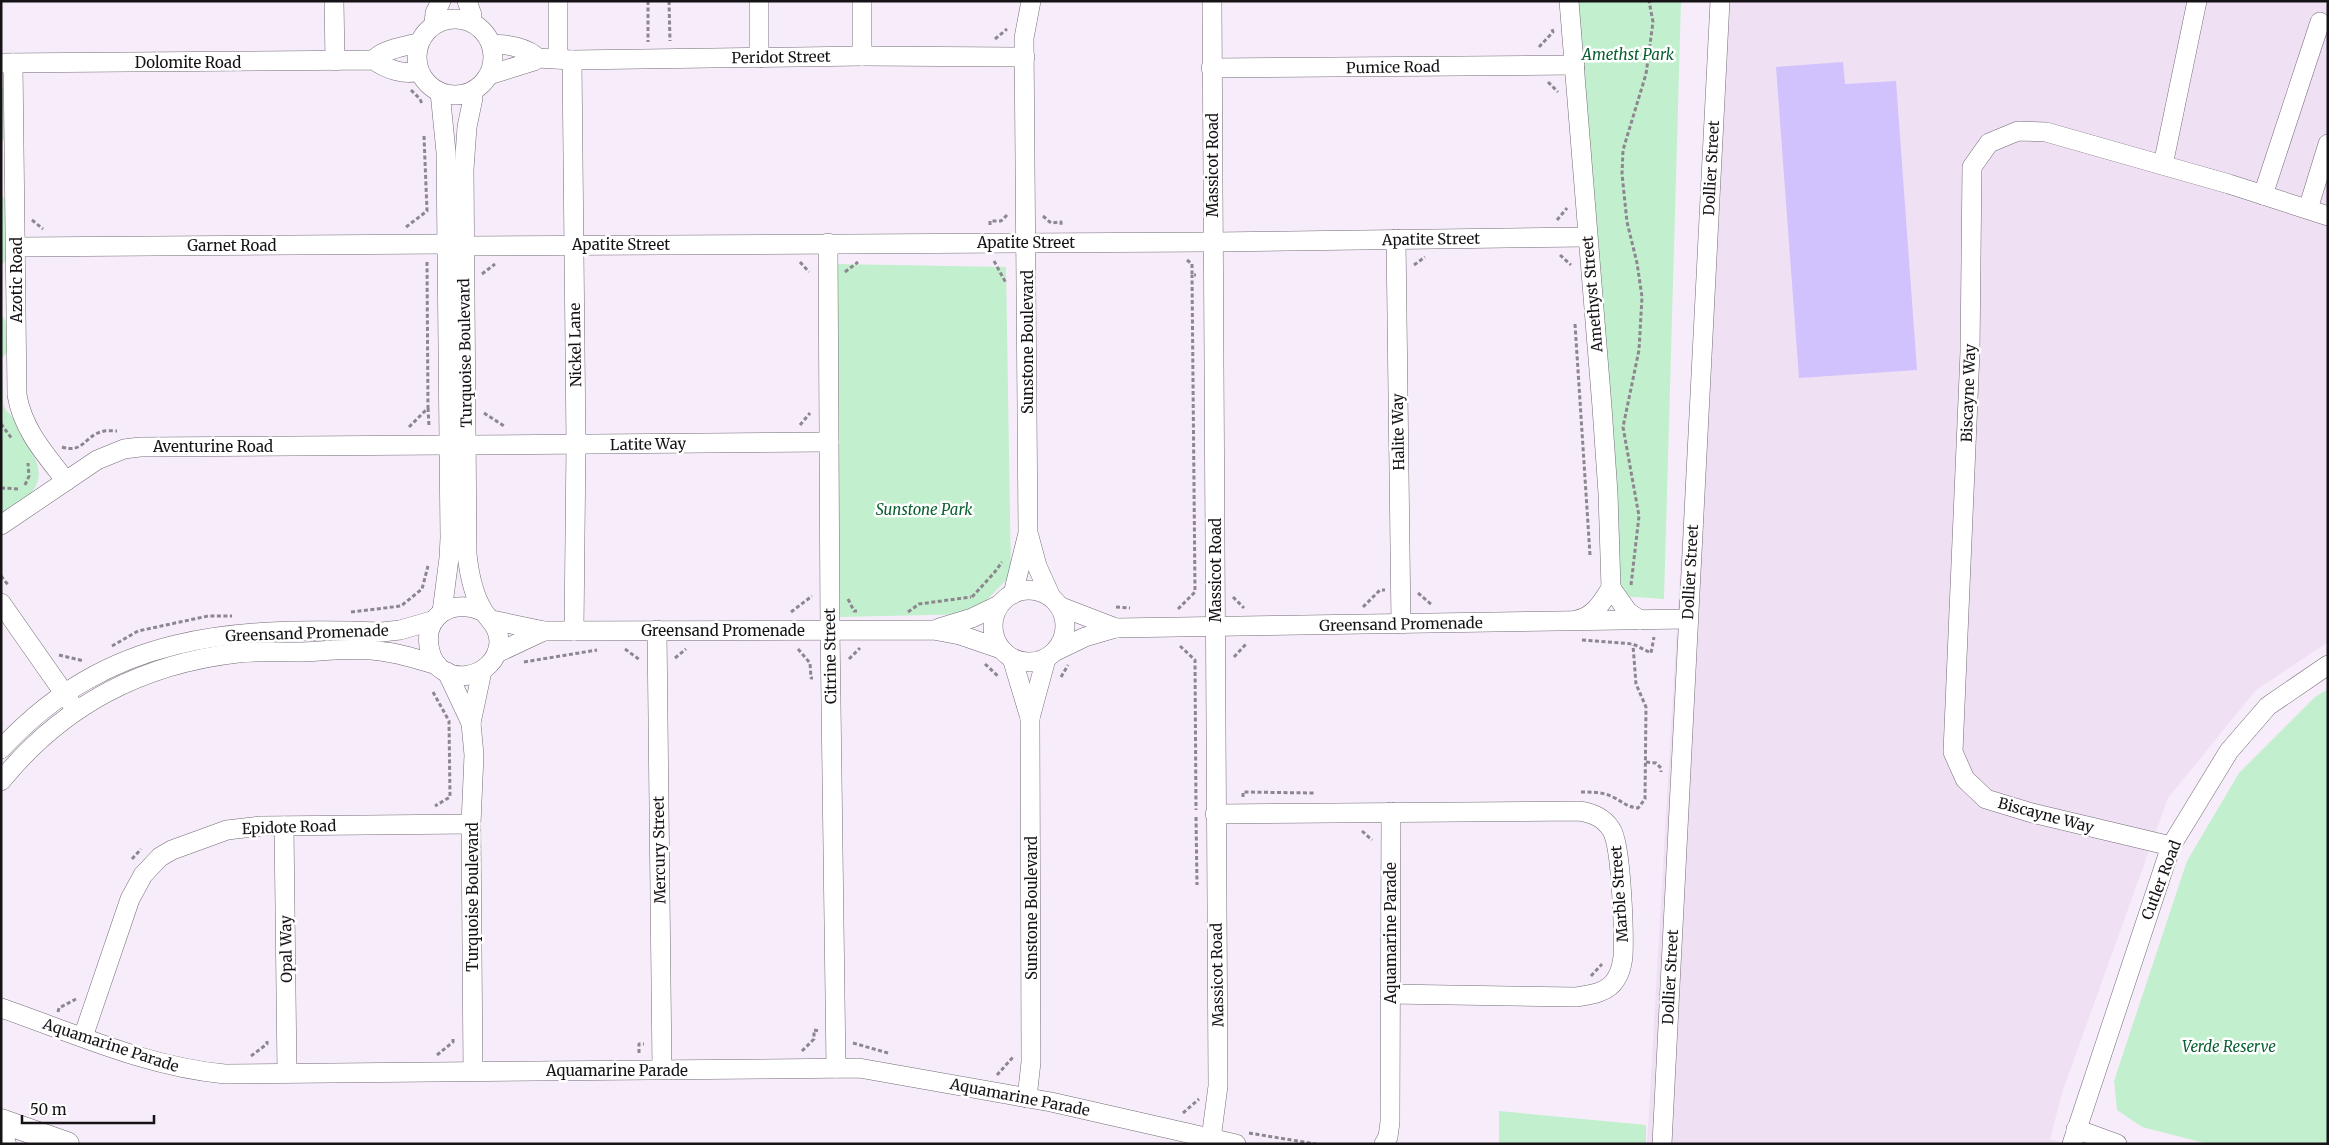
<svg xmlns="http://www.w3.org/2000/svg" width="2329" height="1145" viewBox="0 0 2329 1145" font-family="Merriweather,serif">
	<style>
		.built { fill: #efe0f3 }
		.green { fill: #c2efcd }
		.building { fill: #d1c2fd }
		.lines { fill: none; stroke-linecap: round; stroke-linejoin: round }
		.minor-casing { stroke: #736b76; stroke-width: 20 }
		.major-casing { stroke: #736b76; stroke-width: 25 }
		.path { stroke: #8d868f; stroke-width: 3; stroke-dasharray: 4 2.5; stroke-linecap: butt }
		.minor { stroke: #fff; stroke-width: 19 }
		.major { stroke: #fff; stroke-width: 24 }
		.labels { text-anchor: middle; dominant-baseline: central; stroke-width: 5; stroke-linejoin: round; paint-order: stroke }
		.park-label { font-size: 15px; font-style: italic; fill: #0b6031; stroke: #fff }
		.street-label { font-size: 15px; fill: #161317; stroke: #fff }
	</style>
	<rect width="100%" height="100%" fill="#f7edfa"/>
	<path class="built" d="M1713 1H2328V642L2256 690 2168 798 2063 1090 2050 1139 2066 1144H1647Z"/>
	<g class="green">
		<path d="M1573 1H1681L1664 599 1621 596Z"/>
		<path d="M1 85 5 91 6 136 1 143Z"/>
		<path d="M1 194 7 203 8 258 2 265V316L8 324 9 350 2 358 3 402C4 411 9 411 13 418 16 424 18 430 21 436 32 453 48 471 32 492 25 501 11 508 1 515Z"/>
		<path d="M836 264 1006 267 1011 575 973 614 840 617Z"/>
		<path d="M2328 689V1144H2208L2142 1127 2117 1110 2114 1081 2187 861 2239 773 2315 697Z"/>
		<path d="M1499 1111 1646 1125V1144H1499Z"/>
	</g>
	<path class="building" d="M1843 62 1845 84 1896 81 1917 370 1799 378 1776 67Z"/>
	<g class="lines">
		<g class="minor-casing">
			<g id="minor">
				<path d="M334 1 335 61"/>
				<path d="M467 1 472 15 471 21"/>
				<path d="M558 1V59"/>
				<path d="M759 1V58"/>
				<path d="M862 1V56"/>
				<path d="M1569 1 1602 407 1608 493 1611 588"/>
				<circle cx="455" cy="57" r="38"/>
				<path d="M434 24 435 13 441 1"/>
				<path d="M492 45C504 43 529 48 537 58"/>
				<path d="M374 60C381 50 402 47 413 44L418 47"/>
				<path d="M572 60 576 444 574 631"/>
				<path d="M1 63 374 60C384 68 407 77 419 70"/>
				<path d="M13 63 17 395C23 430 45 454 66 481"/>
				<path d="M1211 68 1575 65"/>
				<path d="M489 75 534 61 537 58 572 60 862 56 1025 57"/>
				<path d="M440 92 446 152 450 538 449 558 442 612"/>
				<path d="M471 92 473 98 467 127 464 169 467 554C469 573 473 595 484 612 491 622 499 628 499 642 497 680 439 690 430 651 421 615 454 597 484 612"/>
				<path d="M2163 165 2197 1"/>
				<path d="M2263 195 2320 22"/>
				<path d="M2308 209 2328 144"/>
				<path d="M1396 239 1401 624"/>
				<path d="M828 243 830 630 836 1068"/>
				<path d="M464 246 1213 242 1587 237"/>
				<path d="M17 247 448 244"/>
				<path d="M466 445 829 442"/>
				<path d="M1 525 97 460 124 449 140 447 448 445"/>
				<path d="M1029 536 1037 566 1051 597"/>
				<circle cx="1029" cy="626" r="36"/>
				<path d="M1013 594 1028 533 1024 38 1031 1"/>
				<path d="M1 603 71 703"/>
				<path d="M1059 606 1116 628"/>
				<path d="M492 620 544 631 933 630 960 635 998 648"/>
				<path d="M1576 620C1594 617 1602 602 1611 588L1628 612 1640 620"/>
				<path d="M939 628 972 618 999 605"/>
				<path d="M657 630 662 1069"/>
				<path d="M1056 651 1085 637 1116 628 1687 619"/>
				<path d="M497 653 544 631"/>
				<path d="M1012 658 1030 718 1031 1062 1027 1098"/>
				<path d="M447 672 471 723"/>
				<path d="M1030 718 1046 659"/>
				<path d="M1 749C109 632 233 627 382 632L400 630 435 620"/>
				<path d="M1 781C63 705 141 664 238 653 258 651 278 652 298 652 327 651 358 647 386 652 403 654 420 660 437 665"/>
				<path d="M1215 814 1579 811C1592 813 1603 817 1611 829 1622 845 1624 936 1623 957 1622 965 1620 973 1616 979 1608 993 1590 995 1576 997L1390 994"/>
				<path d="M284 826 287 1073"/>
				<path d="M2171 846 2032 813 1986 799 1965 779 1953 752 1970 352 1972 167 1989 143 2018 131 2046 132 2229 184 2328 216"/>
				<path d="M1 1008C74 1033 147 1067 225 1074L859 1068 1051 1102 1236 1144"/>
				<path d="M83 1037 130 899 143 875 160 857 172 850 227 830 261 826 471 824"/>
				<path d="M473 1071 471 824 474 755 471 723 482 671"/>
				<path d="M2076 1129 2117 1144"/>
				<path d="M1211 1139 1218 1086 1212 1"/>
				<path d="M1384 1144 1388 1137 1390 1122 1391 812"/>
				<path d="M1662 1144 1720 1"/>
				<path d="M2072 1144 2171 846 2229 751 2268 706 2328 665"/>
			</g>
		</g>
		<g class="major-casing">
			<g id="major">
				<path d="M1 1121 67 1144"/>
				<path d="M1 1143 4 1144"/>
			</g>
		</g>
		<g class="path">
			<path d="M648 1V42"/>
			<path d="M669 1 670 41"/>
			<path d="M995 39 1007 29"/>
			<path d="M1539 47 1553 32 1552 29"/>
			<path d="M1548 82 1558 92"/>
			<path d="M411 90 420 99 422 104"/>
			<path d="M1043 216 1051 223 1061 222V227"/>
			<path d="M32 220 43 229"/>
			<path d="M1557 220 1567 208"/>
			<path d="M990 225V221H1001L1007 215"/>
			<path d="M406 227 427 211 424 136"/>
			<path d="M1560 255 1571 265"/>
			<path d="M1187 260 1192 264V275H1196"/>
			<path d="M994 261 1006 283"/>
			<path d="M800 262 809 272"/>
			<path d="M1414 265 1425 257"/>
			<path d="M845 272 858 262"/>
			<path d="M482 274 495 264"/>
			<path d="M1575 324 1590 555"/>
			<path d="M428 408 429 427"/>
			<path d="M484 413 504 426"/>
			<path d="M1 424 12 439"/>
			<path d="M800 425 810 413"/>
			<path d="M409 427 428 408 427 262"/>
			<path d="M62 447C83 454 85 436 101 432 106 430 113 431 117 431"/>
			<path d="M25 485 29 476 28 463"/>
			<path d="M1 488 20 489"/>
			<path d="M1 576 9 586"/>
			<path d="M1631 585 1639 516 1623 427 1639 350 1642 297 1637 263 1627 222 1622 174 1623 150 1646 74 1653 22 1649 1"/>
			<path d="M1418 593 1432 605"/>
			<path d="M972 597 994 573 1002 562"/>
			<path d="M1233 597 1244 608"/>
			<path d="M848 599 854 611H857"/>
			<path d="M1116 607 1130 608"/>
			<path d="M1363 607 1380 590H1385"/>
			<path d="M1178 609 1195 592 1192 275"/>
			<path d="M351 612 401 606 422 589 428 566"/>
			<path d="M791 612 812 596"/>
			<path d="M908 612 919 604 971 597"/>
			<path d="M1582 640 1633 644 1651 653 1654 637"/>
			<path d="M112 646 138 631 208 616H232"/>
			<path d="M1180 646 1195 660 1196 810"/>
			<path d="M625 649 640 660"/>
			<path d="M798 649 810 663 811 678H813"/>
			<path d="M59 655 84 661"/>
			<path d="M1234 657 1247 643"/>
			<path d="M675 658 686 649"/>
			<path d="M849 659 860 648"/>
			<path d="M524 662 597 650"/>
			<path d="M985 664 999 677"/>
			<path d="M1061 677 1068 665"/>
			<path d="M433 692 449 721 450 797 435 806"/>
			<path d="M1646 762 1656 763 1661 768V772"/>
			<path d="M1581 792C1592 792 1603 792 1613 797 1623 802 1627 807 1638 808L1645 799 1646 707 1636 684 1633 645"/>
			<path d="M1243 797V792L1314 793"/>
			<path d="M1196 817 1197 885"/>
			<path d="M1362 831 1372 840"/>
			<path d="M132 859 141 849"/>
			<path d="M1591 976 1602 964"/>
			<path d="M58 1012 59 1008 76 999"/>
			<path d="M853 1043 888 1053"/>
			<path d="M802 1051 814 1039V1030L820 1031"/>
			<path d="M639 1053V1044H644"/>
			<path d="M437 1055 453 1042V1039"/>
			<path d="M251 1056 267 1044V1041"/>
			<path d="M997 1075 1013 1057"/>
			<path d="M1183 1113 1199 1099"/>
			<path d="M1249 1133 1316 1144"/>
		</g>
		<use href="#minor" class="minor"/>
		<use href="#major" class="major"/>
	</g>
	<g class="labels">
		<g class="park-label">
			<text x="1628" y="54">Amethst Park</text>
			<text x="924" y="509">Sunstone Park</text>
			<text x="2229" y="1046">Verde Reserve</text>
		</g>
		<g class="street-label">
			<text transform="translate(781 57) rotate(-1)">Peridot Street</text>
			<text x="188" y="62">Dolomite Road</text>
			<text transform="translate(1393 67) rotate(-1)">Pumice Road</text>
			<text transform="translate(1212 165) rotate(-90)">Massicot Road</text>
			<text transform="translate(1711 168) rotate(-87)">Dollier Street</text>
			<text transform="translate(1431 239) rotate(-1)">Apatite Street</text>
			<text x="1026" y="242">Apatite Street</text>
			<text x="621" y="244">Apatite Street</text>
			<text x="232" y="245">Garnet Road</text>
			<text transform="translate(16 280) rotate(-90)">Azotic Road</text>
			<text transform="translate(1592 294) rotate(-95)">Amethyst Street</text>
			<text transform="translate(1027 342) rotate(-90)">Sunstone Boulevard</text>
			<text transform="translate(575 345) rotate(-91)">Nickel Lane</text>
			<text transform="translate(465 353) rotate(-91)">Turquoise Boulevard</text>
			<text transform="translate(1968 393) rotate(-88)">Biscayne Way</text>
			<text transform="translate(1398 432) rotate(-91)">Halite Way</text>
			<text transform="translate(648 444) rotate(-1)">Latite Way</text>
			<text x="213" y="446">Aventurine Road</text>
			<text transform="translate(1215 570) rotate(-90)">Massicot Road</text>
			<text transform="translate(1690 572) rotate(-87)">Dollier Street</text>
			<text transform="translate(1401 624) rotate(-1)">Greensand Promenade</text>
			<text x="723" y="630">Greensand Promenade</text>
			<text transform="translate(307 633) rotate(-2)">Greensand Promenade</text>
			<text transform="translate(830 656) rotate(-91)">Citrine Street</text>
			<text transform="translate(2046 815) rotate(15)">Biscayne Way</text>
			<text transform="translate(289 827) rotate(-2)">Epidote Road</text>
			<text transform="translate(659 850) rotate(-91)">Mercury Street</text>
			<text transform="translate(2161 880) rotate(-69)">Cutler Road</text>
			<text transform="translate(1619 894) rotate(-94)">Marble Street</text>
			<text transform="translate(472 897) rotate(-90)">Turquoise Boulevard</text>
			<text transform="translate(1031 908) rotate(-90)">Sunstone Boulevard</text>
			<text transform="translate(1390 933) rotate(-90)">Aquamarine Parade</text>
			<text transform="translate(286 949) rotate(-91)">Opal Way</text>
			<text transform="translate(1217 975) rotate(-91)">Massicot Road</text>
			<text transform="translate(1670 977) rotate(-87)">Dollier Street</text>
			<text transform="translate(111 1045) rotate(18)">Aquamarine Parade</text>
			<text x="617" y="1070">Aquamarine Parade</text>
			<text transform="translate(1020 1097) rotate(11)">Aquamarine Parade</text>
		</g>
	</g>
	<rect width="2329" height="1145" fill="none" stroke="#161317" stroke-width="5"/>
	<path d="M22 1115v8h132v-8" fill="none" stroke="#161317" stroke-width="2.5"/>
	<text x="30" y="1115" font-size="15" fill="#161317" stroke="#ffffff" stroke-width="4" paint-order="stroke">50 m</text>
</svg>
